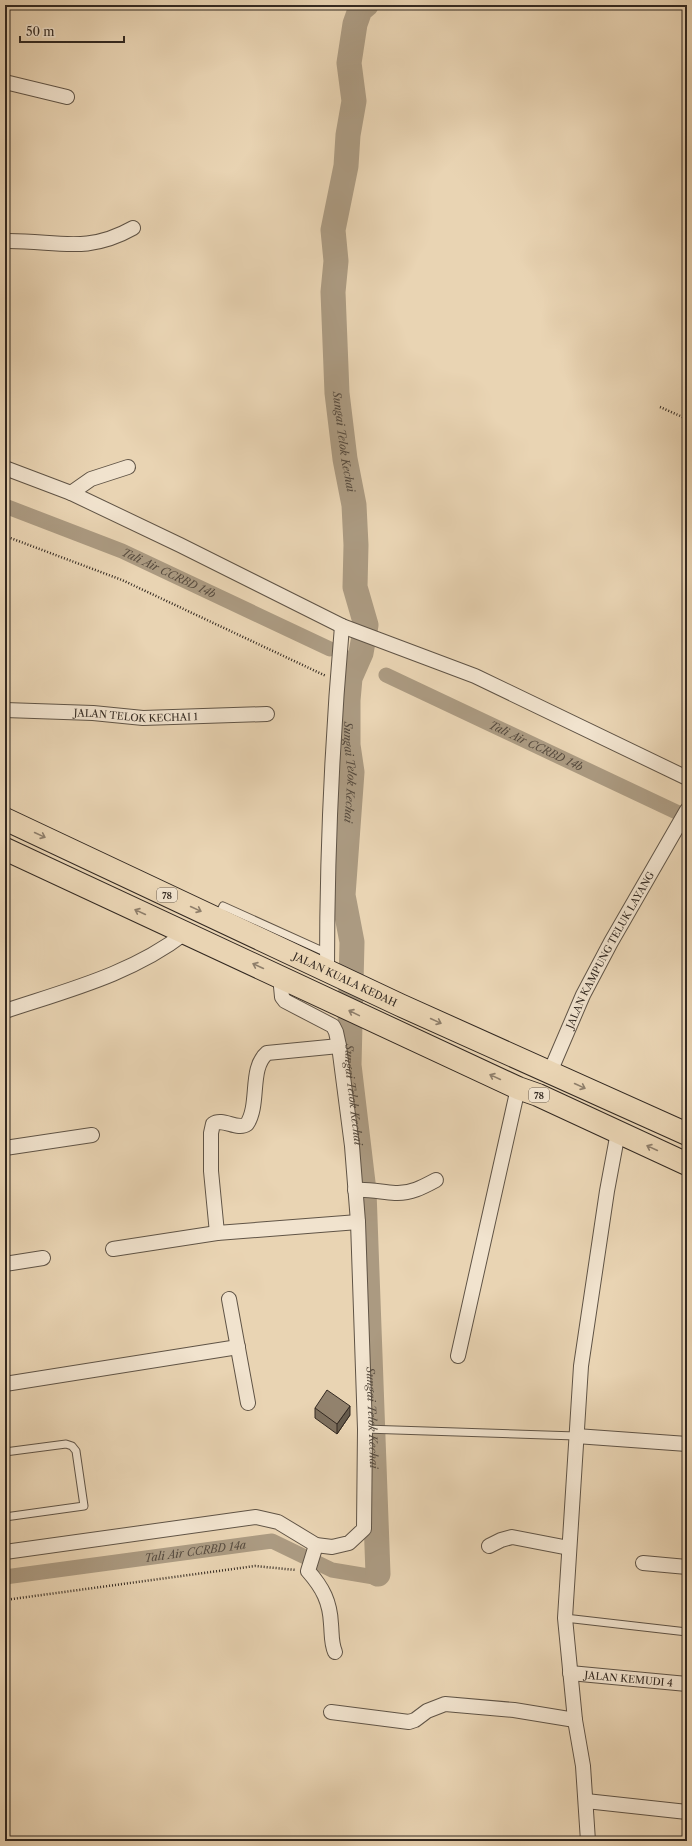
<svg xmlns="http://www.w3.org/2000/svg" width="692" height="1846" viewBox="0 0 692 1846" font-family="'Libre Caslon Text',serif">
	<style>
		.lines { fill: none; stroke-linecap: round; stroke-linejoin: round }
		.canal { stroke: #ab9a81; stroke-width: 15 }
		.river { stroke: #ab9a81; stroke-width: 25 }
		.lane-casing { stroke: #605446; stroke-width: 9 }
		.street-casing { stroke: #605446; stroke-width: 16 }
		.primary-casing { stroke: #332921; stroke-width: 24 }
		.path { stroke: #332921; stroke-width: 2.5; stroke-dasharray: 1 2; stroke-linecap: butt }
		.lane { stroke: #f1e3ce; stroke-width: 7 }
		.street { stroke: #f1e3ce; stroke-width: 14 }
		.primary { stroke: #e9d4b3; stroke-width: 22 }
		.wall { fill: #7e705e; stroke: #332921 }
		.shaded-wall { fill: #665b4c; stroke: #332921 }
		.building { fill: #92826d; stroke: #332921 }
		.oneway { stroke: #8e7e6a }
		.labels { text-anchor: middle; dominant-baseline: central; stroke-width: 3.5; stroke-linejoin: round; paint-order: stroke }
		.shield { fill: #f1e3ce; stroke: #6c6155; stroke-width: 1 }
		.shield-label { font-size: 9px; font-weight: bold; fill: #332921 }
		.street-label { font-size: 10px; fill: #332921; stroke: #f1e3ce }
		.water-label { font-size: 11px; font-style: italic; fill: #574b3e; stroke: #f1e3ce }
	</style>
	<rect width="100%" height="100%" fill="#e9d4b3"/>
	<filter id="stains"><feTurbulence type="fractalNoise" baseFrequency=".005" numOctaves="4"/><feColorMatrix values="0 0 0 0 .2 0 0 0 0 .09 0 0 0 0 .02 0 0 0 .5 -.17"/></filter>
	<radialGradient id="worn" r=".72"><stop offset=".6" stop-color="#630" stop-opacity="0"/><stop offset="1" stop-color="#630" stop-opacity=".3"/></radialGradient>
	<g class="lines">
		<g class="canal">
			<path id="s1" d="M5 506 122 551 330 649"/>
			<path id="s2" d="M386 675 687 817"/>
			<path id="s3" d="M5 1577 272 1541 332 1570 374 1577 378 1574"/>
		</g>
		<path class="river" id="s4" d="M366 5 360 10 355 24 349 63 354 101 348 135 346 166 333 230 336 261 333 292 337 393 345 459 354 505 356 545 355 587 366 625 361 653 350 678 348 700V745L352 772 343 895 352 942 349 1065 364 1191 378 1574"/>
		<g class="lane-casing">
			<g id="lane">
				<path d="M218 916 223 906 327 953"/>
				<path d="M365 1429 576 1436"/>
				<path d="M5 1452 66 1444 72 1446 76 1451 84 1506 5 1517"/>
				<path d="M565 1618 687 1632"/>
			</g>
		</g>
		<g class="street-casing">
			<g id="street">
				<path d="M5 82 67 97"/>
				<path d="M5 241C56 240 85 255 133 228"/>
				<path d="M5 468 71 493 180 545 342 626 475 676 687 778"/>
				<path d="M71 493 91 479 128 467"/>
				<path id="s5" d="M5 710 93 713 143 718 267 714"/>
				<path d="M327 969C327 855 332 740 342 626"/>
				<path d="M5 1011C68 990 132 974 185 933"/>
				<path id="s6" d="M550 1072 583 995 611 942 687 810"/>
				<path d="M5 1148 92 1135"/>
				<path d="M355 1190C369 1189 381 1192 395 1193 410 1194 423 1187 436 1180"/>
				<path d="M217 1233 211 1171V1133L213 1124C223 1117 237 1131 247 1124 260 1104 249 1068 267 1053L339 1046"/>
				<path d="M113 1249 217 1233 358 1222"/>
				<path d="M5 1264 43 1258"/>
				<path d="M229 1299 248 1403"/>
				<path d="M458 1356 518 1088"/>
				<path d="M5 1384 238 1347"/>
				<path d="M576 1436 687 1444"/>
				<path d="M316 1545 308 1571C323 1588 330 1602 331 1624 332 1634 331 1643 335 1652"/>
				<path d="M489 1546 501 1540 512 1537 569 1548"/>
				<path d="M5 1552 256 1517 278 1522 316 1545 332 1547 349 1543 364 1529 365 1429 358 1222 352 1146 339 1046 336 1032 333 1026 285 1001 282 997 280 976"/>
				<path d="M643 1563 687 1567"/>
				<path id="s7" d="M570 1673 687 1684"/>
				<path d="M331 1712 409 1722 415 1720 427 1711 445 1704 514 1710 575 1720"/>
				<path d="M586 1801 687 1812"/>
				<path d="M588 1841 583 1766 575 1720 565 1618 581 1366 607 1191 618 1132"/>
			</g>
		</g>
		<g class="primary-casing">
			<g id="primary">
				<path id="s8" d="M5 819 400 1005 687 1134"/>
				<path d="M5 849 518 1088 538 1095 687 1164"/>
			</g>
		</g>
		<g class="path">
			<path d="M660 407 687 419"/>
			<path d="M5 536 122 580 326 676"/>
			<path d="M5 1600 255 1566 296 1570"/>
		</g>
		<use href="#lane" class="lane"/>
		<use href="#street" class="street"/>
		<use href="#primary" class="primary"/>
	</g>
	<path class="wall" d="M315 1408 350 1415 337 1434 315 1418Z"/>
	<path class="shaded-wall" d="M350 1406V1415L337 1434V1424Z"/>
	<path class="building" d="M327 1390 350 1406 337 1424 315 1408Z"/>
	<defs><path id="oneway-shaft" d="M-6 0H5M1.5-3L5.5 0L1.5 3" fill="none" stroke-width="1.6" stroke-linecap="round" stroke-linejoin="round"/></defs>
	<g class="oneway">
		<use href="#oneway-shaft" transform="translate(40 835) rotate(25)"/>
		<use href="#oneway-shaft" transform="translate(196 909) rotate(25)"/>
		<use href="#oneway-shaft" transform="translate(140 912) rotate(-155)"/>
		<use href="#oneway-shaft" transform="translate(258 966) rotate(-155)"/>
		<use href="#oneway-shaft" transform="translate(354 1013) rotate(-154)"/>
		<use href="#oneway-shaft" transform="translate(436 1021) rotate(25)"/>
		<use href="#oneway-shaft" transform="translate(495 1077) rotate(-155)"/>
		<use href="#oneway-shaft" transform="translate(580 1086) rotate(25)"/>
		<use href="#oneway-shaft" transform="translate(652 1148) rotate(-155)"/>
	</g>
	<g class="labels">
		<g class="shield">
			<rect x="157" y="888" width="20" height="14" rx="3"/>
			<rect x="529" y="1088" width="20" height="14" rx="3"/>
		</g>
		<g class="shield-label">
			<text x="167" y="895">78</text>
			<text x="539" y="1095">78</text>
		</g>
		<g class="street-label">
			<text stroke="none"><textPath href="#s5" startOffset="131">JALAN TELOK KECHAI 1</textPath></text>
			<text stroke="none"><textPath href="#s6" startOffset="136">JALAN KAMPUNG TELUK LAYANG</textPath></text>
			<text stroke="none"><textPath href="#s8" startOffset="376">JALAN KUALA KEDAH</textPath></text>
			<text stroke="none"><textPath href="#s7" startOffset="59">JALAN KEMUDI 4</textPath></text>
		</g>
		<g class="water-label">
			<text stroke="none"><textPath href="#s4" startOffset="444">Sungai Telok Kechai</textPath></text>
			<text stroke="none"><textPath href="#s1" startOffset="177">Tali Air CCRBD 14b</textPath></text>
			<text stroke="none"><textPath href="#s2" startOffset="166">Tali Air CCRBD 14b</textPath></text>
			<text stroke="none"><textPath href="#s4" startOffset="780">Sungai Telok Kechai</textPath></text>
			<text stroke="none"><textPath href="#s4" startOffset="1104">Sungai Telok Kechai</textPath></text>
			<text stroke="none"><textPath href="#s4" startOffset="1428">Sungai Telok Kechai</textPath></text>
			<text stroke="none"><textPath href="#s3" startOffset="192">Tali Air CCRBD 14a</textPath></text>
		</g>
	</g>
	<rect width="692" height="1846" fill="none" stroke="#e9d4b3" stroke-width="20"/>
	<rect x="6" y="6" width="680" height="1834" fill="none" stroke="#332921" stroke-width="2"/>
	<rect x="10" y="10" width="672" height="1826" fill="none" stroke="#332921"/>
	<path d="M20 36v6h104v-6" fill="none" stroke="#332921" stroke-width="2"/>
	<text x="26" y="36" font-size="12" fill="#332921" stroke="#f1e3ce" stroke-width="3" paint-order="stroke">50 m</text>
	<rect width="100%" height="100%" filter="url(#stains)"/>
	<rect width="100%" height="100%" fill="url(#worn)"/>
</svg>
